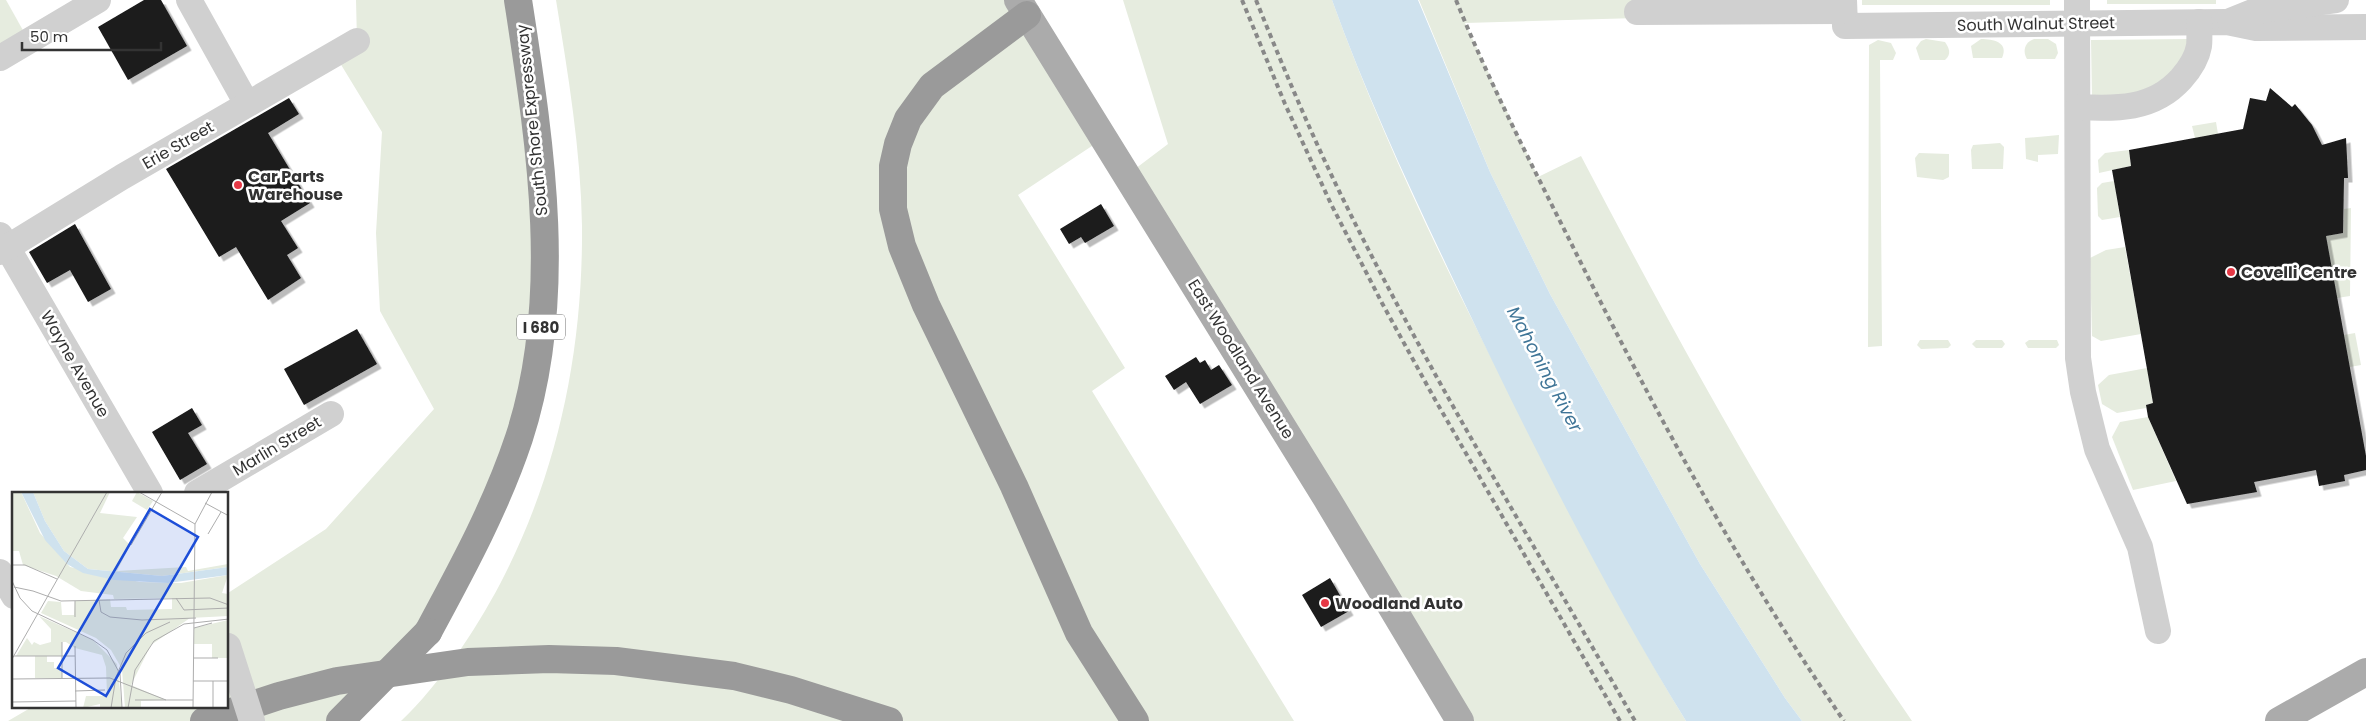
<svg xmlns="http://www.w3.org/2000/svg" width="2366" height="721" viewBox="0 0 2366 721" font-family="Poppins,sans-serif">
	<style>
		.green { fill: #e6ecdf }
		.water { fill: #cfe2ee }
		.building { fill: #1a1a1a; filter: url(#shadow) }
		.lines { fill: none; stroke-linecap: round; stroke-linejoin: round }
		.minor { stroke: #d0d0d0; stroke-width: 26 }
		.major { stroke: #ababab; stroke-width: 28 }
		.highway { stroke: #9a9a9a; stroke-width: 28 }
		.rail { stroke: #888; stroke-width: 4; stroke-dasharray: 5 4; stroke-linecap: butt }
		.minor-bridge { stroke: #d0d0d0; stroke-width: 26 }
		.highway-bridge { stroke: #9a9a9a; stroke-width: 28 }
		.poi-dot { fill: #e63946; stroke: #fff; stroke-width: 2 }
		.labels { text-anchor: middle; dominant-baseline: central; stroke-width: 5; stroke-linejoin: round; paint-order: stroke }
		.shield { fill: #fff; stroke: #707070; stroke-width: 1 }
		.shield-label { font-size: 15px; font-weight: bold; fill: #333 }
		.street-label { font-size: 16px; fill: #333; stroke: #fff }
		.poi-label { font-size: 16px; font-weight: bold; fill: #333; stroke: #fff; text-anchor: start }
		.water-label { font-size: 18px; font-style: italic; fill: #3f7597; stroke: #fff }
		.inset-road { fill: none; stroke: #adadad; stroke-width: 1 }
		.view { fill: #1d4ed8; fill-opacity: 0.15; stroke: #1d4ed8; stroke-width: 2.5 }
		.inset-edge { fill: none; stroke: #333; stroke-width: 2.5 }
	</style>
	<defs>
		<filter id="shadow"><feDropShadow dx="4.5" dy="4.5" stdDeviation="0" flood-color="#0004"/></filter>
	</defs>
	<rect width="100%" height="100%" fill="#fff"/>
	<g class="green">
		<path d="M0 0H6L29 41 0 58Z"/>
		<path d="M356 0H518L528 68 535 369 428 632 340 721H8L32 707H228V593L326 529 434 409 380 311 376 233 382 132 340 63 357 41Z"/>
		<path d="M556 0H1018L1104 138 1018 195 1125 368 1092 391 1294 721H401C440 684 475 631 500 584 558 473 583 351 582 226 581 151 568 74 556 0Z"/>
		<path d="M1123 0H1332C1383 141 1450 278 1519 412 1572 516 1625 621 1686 721H1460L1127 175 1168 144Z"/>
		<path d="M1419 0H1844L1637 18 1465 23 1538 177 1581 156C1682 349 1788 542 1912 721H1802L1785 698 1700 564 1550 294 1490 172Z"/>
		<rect x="1862" y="0" width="188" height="5"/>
		<rect x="2107" y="0" width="109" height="4"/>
		<path d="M1926 39 1945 42C1949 48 1952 54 1945 60H1920L1916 48 1921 41Z"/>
		<path d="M1981 39C1993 39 2009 42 2002 58H1973L1971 46Z"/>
		<path d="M2034 39H2048L2056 44 2058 53 2055 59H2027C2022 51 2025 42 2034 39Z"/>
		<path d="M2188 39C2189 57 2164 87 2147 92 2130 97 2109 96 2092 98L2091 40Z"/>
		<path d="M1878 40 1891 43 1896 53 1893 60H1880L1882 346 1868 347 1869 45Z"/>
		<path d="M2216 122 2218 134 2195 138 2192 126Z"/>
		<path d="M2059 135 2058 154 2038 155V162L2026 159 2025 138Z"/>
		<path d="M2000 143 2004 147 2003 169H1972L1971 150 1973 145Z"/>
		<path d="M2129 150 2131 166 2099 173 2098 160 2105 153Z"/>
		<path d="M1919 153 1949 154V177L1943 180 1917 177 1915 158Z"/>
		<path d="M2114 181 2120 217 2102 220 2098 216 2097 188 2102 183Z"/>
		<path d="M2351 208 2350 296 2337 298 2326 236 2343 233 2344 209Z"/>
		<path d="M2125 247 2141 334 2101 341 2092 336 2090 258 2106 250Z"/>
		<path d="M2355 333 2361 365 2350 367 2344 335Z"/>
		<path d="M1920 340H1948L1951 345 1948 348 1921 349 1917 345Z"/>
		<path d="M1976 340H2002L2005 344 2002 348H1976L1972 344Z"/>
		<path d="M2029 340H2057L2059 345 2056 348H2028L2025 343Z"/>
		<path d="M2147 368 2153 403 2146 405V408L2117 413 2102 404 2098 385 2109 375Z"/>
		<path d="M2148 417 2176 481 2133 490 2112 437 2120 422Z"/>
	</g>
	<path class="water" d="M1332 0H1418L1490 172 1550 294 1700 564 1785 698 1802 721H1686C1603 586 1531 443 1463 300 1416 201 1369 103 1332 0Z"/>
	<g class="building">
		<path d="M144 0H161L187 46 128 80 98 27Z"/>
		<path d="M2270 88 2292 107 2295 104 2312 125 2322 145 2346 138 2348 178H2344L2343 233 2326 236 2366 456V470L2344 475 2345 481 2319 486 2316 470 2254 482 2257 492 2187 504 2148 417 2146 405 2153 403 2112 170 2131 166 2129 150 2243 129 2250 98 2266 101Z"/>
		<path d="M289 98 299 114 268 133 310 203 281 221 298 248 287 255 301 278 268 300 236 247 219 257 166 169Z"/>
		<path d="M1101 204 1114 226 1085 243 1081 237 1069 244 1060 229Z"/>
		<path d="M75 224 111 289 88 302 70 270 47 283 29 252Z"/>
		<path d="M357 329 377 364 304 405 284 369Z"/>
		<path d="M1196 357 1200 363 1205 360 1211 370 1219 365 1232 385 1200 404 1186 382 1174 390 1165 376Z"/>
		<path d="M192 408 202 425 188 433 207 464 180 480 152 432Z"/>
		<path d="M1330 578 1349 611 1321 627 1302 595Z"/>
	</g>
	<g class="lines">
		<g class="minor">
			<path d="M189 0 247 104"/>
			<path d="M1844 0 1845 26 2227 22 2256 28 2366 27"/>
			<path d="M2077 0 2078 358 2083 392 2097 449 2140 547 2158 631"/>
			<path d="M1637 12 1844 11"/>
			<path d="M2230 21 2255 11 2336 0"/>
			<path d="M0 58 98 0"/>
			<path d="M2078 107C2116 109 2153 110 2181 79 2189 70 2197 58 2199 46 2200 38 2199 30 2199 22"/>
			<path d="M0 235 150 493"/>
			<path d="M0 252 122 177 357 41"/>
			<path d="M197 493 331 414"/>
			<path d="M0 572 14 596"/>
		</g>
		<g class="major">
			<path d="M1018 0 1327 499 1460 721"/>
			<path d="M2279 721 2366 672"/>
		</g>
		<g class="highway">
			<path d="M1027 15 932 86 908 119 898 144 893 166V209L902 246 926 305 1014 486 1079 633 1135 721"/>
			<path d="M428 632C462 569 496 507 519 438 565 297 540 143 518 0"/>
			<path d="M204 721 279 696 337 681 468 662 549 659 616 661 734 676 791 690 889 721"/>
		</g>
		<g class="rail">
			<path d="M1242 0 1285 104 1331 204 1382 303 1433 396 1620 721"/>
			<path d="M1256 0C1283 67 1311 134 1343 199 1431 378 1536 548 1635 721"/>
			<path d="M1456 0C1492 89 1537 175 1580 261 1659 419 1743 574 1844 721"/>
		</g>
		<path class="minor-bridge" d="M228 646 252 721"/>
		<path class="highway-bridge" d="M340 721 428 632"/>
	</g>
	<g class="poi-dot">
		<circle cx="238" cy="185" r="5"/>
		<circle cx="2231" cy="272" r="5"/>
		<circle cx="1325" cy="603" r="5"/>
	</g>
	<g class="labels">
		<rect class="shield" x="517" y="314.5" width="48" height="25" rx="4"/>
		<g class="shield-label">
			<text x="541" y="327">I 680</text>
		</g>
		<g class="street-label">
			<text transform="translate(2036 24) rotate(-1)">South Walnut Street</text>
			<text transform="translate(532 120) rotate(-96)">South Shore Expressway</text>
			<text transform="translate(178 145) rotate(-30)">Erie Street</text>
			<text transform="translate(1241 359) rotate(58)">East Woodland Avenue</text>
			<text transform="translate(75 364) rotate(60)">Wayne Avenue</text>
			<text transform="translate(277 446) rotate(-31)">Marlin Street</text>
		</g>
		<g class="poi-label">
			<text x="248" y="176">Car Parts<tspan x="248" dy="18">Warehouse</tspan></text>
			<text x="2241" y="272">Covelli Centre</text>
			<text x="1335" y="603">Woodland Auto</text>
		</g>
		<g class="water-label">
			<text transform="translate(1545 369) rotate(62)">Mahoning River</text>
		</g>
	</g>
	<g transform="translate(12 492)">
		<rect width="216" height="216" fill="#fff"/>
		<path d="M0 0H9L28 41 58 75 128 90 169 91 216 83 210 101 216 102V124L178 126 139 153 119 193 154 208 129 209V216H113L110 177 99 158 84 146 29 121 36 109 49 110 50 123H62L63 109 98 107 99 115H114L115 118 160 117V106L102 107 101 103 69 99 44 84 11 73 7 59H0ZM21 0H98L88 21 125 25 111 46 118 53 105 79 174 75 176 79 216 72V75L150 84 76 77 52 59 33 29ZM125 0 141 9 135 18 120 9ZM27 124 81 148 105 172 110 216H88V212L71 216 74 204H95L94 175 90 163 63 156 54 150H50V164H35V170H42V176H50V186H23V164H4L15 146 20 153 22 150 28 153 39 150V137ZM216 128V166H200V152H182V136Z" fill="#e6ecdf"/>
		<path d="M9 0H21L33 29 52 59 76 77 150 84 216 75V83L156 91 102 88 71 81 55 72 33 48Z" fill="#cfe2ee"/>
		<path class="inset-road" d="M127 0 183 32M193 11 217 24M196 42 209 20M119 53 150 0M0 73H13L45 87M0 89 8 106 20 119 81 148 95 158 108 182 110 216M2 95 21 99M21 99 49 109 198 106 217 113M164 106 172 118 217 116M87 108 89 120 98 125 130 128 184 126M63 109V125M182 136 200 131M50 150V186M63 154 64 216M2 164H63M181 166H206M0 167 95 0M0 187 98 186 154 208M181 189H217M201 189V216M63 199 93 198M123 208H181M0 210 64 209M99 216 104 185 114 161 134 141 158 130M116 216 123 178 142 149 172 132 217 127M181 216 183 32 200 0"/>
		<path class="view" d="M138 17 186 45 94 204 46 176Z"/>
		<rect width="216" height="216" class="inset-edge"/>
	</g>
	<path d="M22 42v8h139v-8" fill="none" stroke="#333333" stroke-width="2.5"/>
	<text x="30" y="42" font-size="15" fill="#333333" stroke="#ffffff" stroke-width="4" paint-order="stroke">50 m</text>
</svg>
